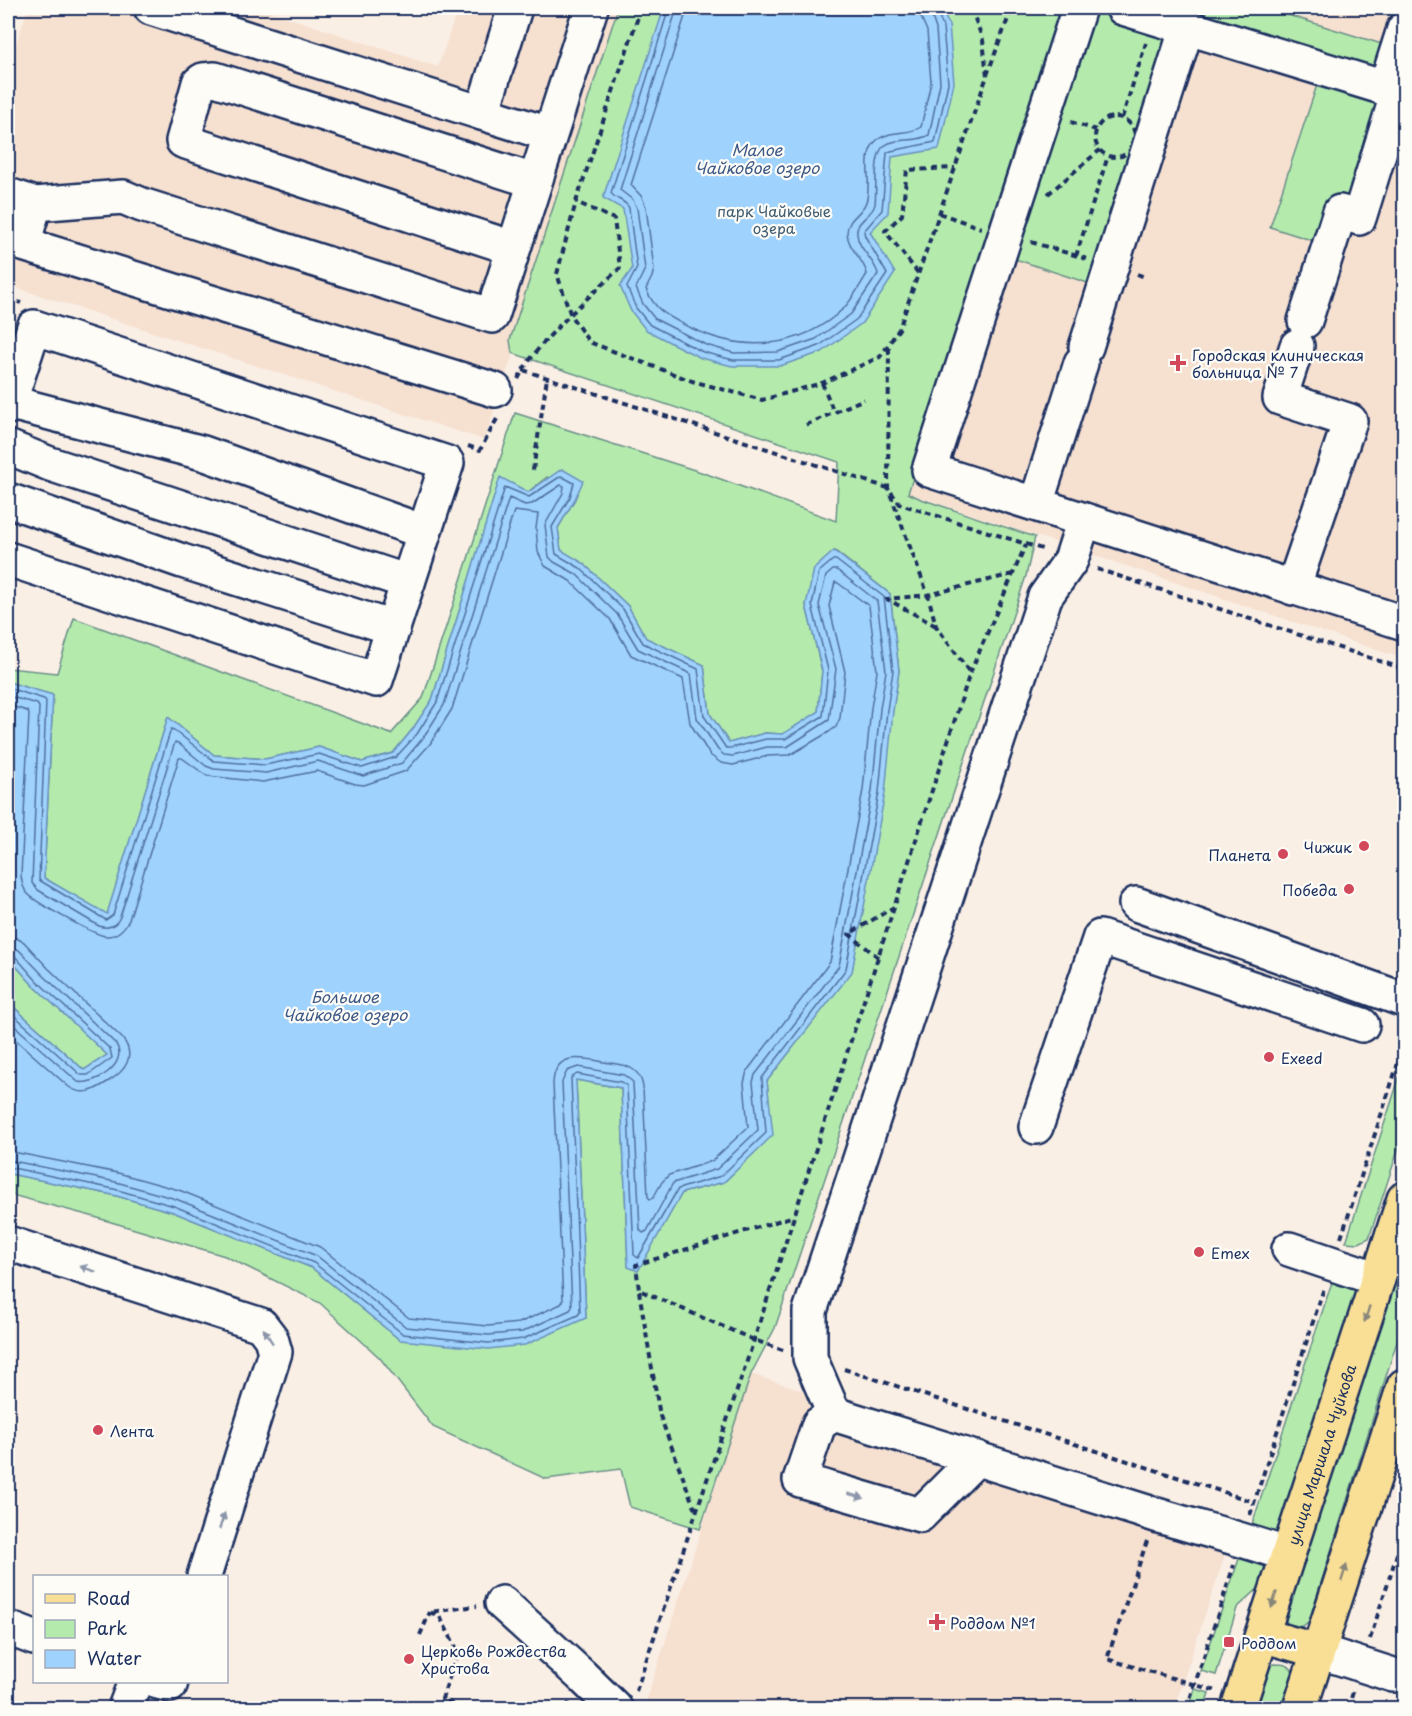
<svg xmlns="http://www.w3.org/2000/svg" width="1412" height="1716" viewBox="0 0 1412 1716" font-family="'Playpen Sans',sans-serif">
	<style>
		.built { fill: #f6e0d0 }
		.green { fill: #b4ebad; stroke: #688d86; stroke-width: 1.5 }
		.water { fill: #9fd2fd; stroke: #6a91bd; stroke-width: 1.5 }
		.lines { fill: none; stroke-linecap: round; stroke-linejoin: round }
		.shore { stroke: #50709e; stroke-width: 1.5 }
		.minor-casing { stroke: #1b2f5e; stroke-width: 38 }
		.major-casing { stroke: #1b2f5e; stroke-width: 38 }
		.path { stroke: #1b2f5e; stroke-width: 4; stroke-dasharray: 6 4.5; stroke-linecap: butt }
		.minor { stroke: #fdfcf7; stroke-width: 33 }
		.major { stroke: #f9df96; stroke-width: 33 }
		.oneway { fill: #8c96aa }
		.oneway2 { fill: #8a877a }
		.poi-dot { fill: #d1495b; stroke: #fdfcf7; stroke-width: 2 }
		.labels { text-anchor: middle; dominant-baseline: central; stroke-width: 4.5; stroke-linejoin: round; paint-order: stroke }
		.park-label { font-size: 15px; fill: #415e72; stroke: #fdfcf7 }
		.poi-label { font-size: 15px; fill: #1b2f5e; stroke: #fdfcf7; text-anchor: start }
		.street-label { font-size: 15px; fill: #1b2f5e; stroke: #fdfcf7 }
		.water-label { font-size: 16px; font-style: italic; fill: #3c5886; stroke: #fdfcf7 }
	</style>
	<rect width="100%" height="100%" fill="#faefe5"/>
	<filter id="ink" filterUnits="userSpaceOnUse"><feTurbulence type="fractalNoise" baseFrequency=".0167" numOctaves="2"/><feDisplacementMap in="SourceGraphic" scale="12" xChannelSelector="R" yChannelSelector="G"/><feConvolveMatrix kernelMatrix="1 2 1 2 8 2 1 2 1" color-interpolation-filters="sRGB"/></filter>
	<g filter="url(#ink)">
		<g class="built">
			<path d="M28 8H259L438 67 458 8H629L484 440 8 285V69Z"/>
			<path d="M1068 8H1404V659L908 493Z"/>
			<path d="M751 1374 1234 1528 1174 1708H644Z"/>
		</g>
		<g class="green">
			<path d="M618 8H1068L908 493 921 499 1035 537 1026 576 775 1328 751 1374 700 1529 630 1507 621 1469 546 1479 433 1427 380 1358 320 1303 225 1256 91 1216 8 1194V1164L11 1174 113 1195 173 1212 312 1268 400 1340 586 1318 576 1080 621 1088 628 1266 638 1270 682 1193 724 1182 772 1135 767 1081 852 971 899 671 890 594 835 551 806 605 822 671 818 713 783 734 765 733 729 743 710 714 704 665 646 638 628 606 583 563 561 551 558 528 575 499 547 477 528 492 500 478 432 700 412 730 393 753 362 762 319 747 265 759 214 755 168 717 107 915 44 878 53 695 8 682V668L57 673 74 618 391 734 423 698 515 413 704 473 836 521 839 462 512 353 510 340Z"/>
			<path d="M1088 8H1265L1398 49 1333 247 1270 227 1318 82 1197 42 1115 292 1006 256Z"/>
			<path d="M8 957 32 984 108 1055 84 1070 8 1002Z"/>
			<path d="M1404 1063V1132L1369 1238 1359 1243 1346 1242Z"/>
			<path d="M1404 1249V1319L1309 1621 1303 1626 1294 1627 1287 1623 1285 1617Z"/>
			<path d="M1336 1270 1354 1284 1355 1299 1277 1531 1272 1534 1250 1531Z"/>
			<path d="M1243 1547 1266 1561V1569L1261 1586 1237 1608 1216 1675 1201 1671Z"/>
			<path d="M1274 1664C1282 1664 1290 1664 1293 1672L1281 1708H1256L1269 1668Z"/>
			<path d="M1195 1689 1209 1693 1204 1708H1189Z"/>
		</g>
		<g class="water">
			<path d="M664 8H941L949 25 954 83 939 149 892 157 888 213 870 232 895 273 862 323 822 352 780 366H732L701 358 673 344 646 330 631 311 620 286 632 269 623 209 603 198Z"/>
			<path d="M562 469 583 481 575 499 558 528 561 550 583 563 628 606 646 638 704 665 710 714 729 743 765 733 783 734 818 712 822 671 806 605 814 569 834 551 890 594 899 671 893 711 885 793 852 972 767 1081 773 1135 724 1182 682 1193 638 1271 628 1267 621 1088 576 1080 586 1318 525 1345 488 1349 400 1340 312 1268 173 1212 113 1195 10 1174 8 1164V1002L84 1070 107 1055 32 984 8 957V682L53 695 44 878 107 914 168 717 214 755 265 759 319 747 362 762 393 753 412 730 432 700 500 477 528 492Z"/>
		</g>
		<g class="lines">
			<g class="shore">
				<path d="M669 8 611 193C615 200 626 200 629 208L637 268 627 287 636 308 650 325 703 352 733 360H779L819 346 857 319 887 274 865 236 864 231 882 210 887 153 891 151 935 142 948 83 943 27 936 8"/>
				<path d="M677 8 620 190 633 200 637 208 645 269 636 288 643 304 655 319 706 345 734 353 778 352 816 339 851 314 878 274C875 260 858 249 857 234 855 220 873 216 875 204 877 190 873 154 884 146 896 137 916 143 929 135L940 83 936 29 929 8"/>
				<path d="M686 8 685 16 631 185 642 197 646 207 654 269 652 277 646 289C655 311 669 317 689 327 742 353 800 350 844 308 853 299 860 285 867 274 864 259 848 249 847 233 847 218 862 214 866 202 873 183 860 155 877 140 889 130 909 135 921 127L931 82 927 31 920 15V8"/>
				<path d="M8 688 44 699 46 701 39 880 106 920 113 915 171 729 174 730 214 761 265 765 319 754 362 768 396 757 417 734 437 702 505 487 529 497 561 476 574 483 570 497 552 527 556 554 580 568 623 609 643 643 698 669 704 716 726 748H731L766 739H785L823 716 828 670 812 605 819 572 833 560H836L884 597 893 671 887 710 879 792 846 969 762 1078 766 1133 721 1176 678 1189 638 1258 634 1255 627 1086 621 1082 577 1074 571 1078 580 1312 578 1315 523 1339 488 1343 403 1334 314 1263 174 1206 114 1189 8 1167"/>
				<path d="M8 696 37 704 39 707 32 883 38 890 99 926C108 929 116 926 120 917L175 742 178 743 206 766 214 769 266 773 318 761 363 776 402 763 423 738 444 705 509 498 525 505 532 504 561 485 564 486 563 493 545 525 549 557 554 562 576 574 617 614 638 649 691 674 697 718 718 750 724 755 733 756 767 747H787L829 720 836 669 819 605 826 576 833 570H837L877 601 886 671 880 709 872 791 839 966 755 1075 753 1082 758 1130 717 1169 673 1183 647 1231 643 1233 640 1230 633 1082 624 1075 578 1067 567 1071 562 1082 572 1307 570 1310 522 1332 488 1335 406 1327 317 1256 176 1199 116 1182 8 1160"/>
				<path d="M8 705 27 711 29 714 21 876C22 883 23 889 28 894 35 902 97 937 107 936 117 936 124 929 129 920L179 758H182L207 776 263 782 317 771 355 784 364 785 406 771 430 744 452 709 514 511 538 514 536 528 538 552 545 566 570 581 610 619 631 655 683 679 690 723 710 755 721 763 733 765 768 756 790 755 829 732 836 727 840 718 845 672 829 606 835 582 838 583 869 606 877 671 871 708 863 790 830 962 747 1071 744 1083 748 1127 712 1161 669 1175 662 1182 653 1198 650 1199 648 1197 643 1087C642 1081 640 1075 635 1071 627 1064 614 1064 604 1062 582 1058 555 1051 553 1083L563 1301 561 1304 519 1323 488 1326 409 1318 320 1247 179 1190 118 1173 8 1151"/>
				<path d="M8 937 16 938 24 942 48 968 122 1038C137 1056 125 1071 109 1081 95 1090 84 1097 69 1087L8 1033"/>
				<path d="M8 946 19 950 42 974 116 1044C129 1064 94 1086 78 1082L8 1020"/>
				<path d="M8 954 14 955 36 980 110 1049 112 1058 88 1075H81L8 1010"/>
			</g>
			<g class="minor-casing">
				<g id="minor">
					<path d="M151 8 482 113 515 8"/>
					<path d="M1079 8 929 470 1404 623"/>
					<path d="M1123 8 1398 92 1359 218 1340 212 1305 321"/>
					<path d="M1385 89 1404 29"/>
					<path d="M482 113 549 134"/>
					<path d="M8 195 35 204 123 197 142 205 492 316 591 8"/>
					<path d="M35 204 23 244 495 390"/>
					<path d="M513 248 183 141 199 83 203 80 215 79 534 181"/>
					<path d="M1086 347 1187 27"/>
					<path d="M8 402 203 453 424 532"/>
					<path d="M8 407 34 327 447 463 376 680 8 559"/>
					<path d="M8 447 50 464 408 582"/>
					<path d="M8 500 182 561 393 628"/>
					<path d="M1036 504 1081 363"/>
					<path d="M1293 588 1350 421 1280 398 1297 346"/>
					<path d="M1136 904 1404 1000"/>
					<path d="M1036 1127 1100 937 1362 1025"/>
					<path d="M8 1243 261 1325 271 1338 275 1352 204 1576"/>
					<path d="M1289 1249 1378 1279"/>
					<path d="M834 1414 810 1358V1311L1045 597 1071 560 1084 520"/>
					<path d="M977 1458 920 1515 800 1480 819 1424 834 1414C940 1447 1046 1480 1153 1514 1198 1528 1243 1539 1288 1555"/>
					<path d="M502 1603 581 1675 615 1708"/>
					<path d="M8 1628 34 1638"/>
					<path d="M1318 1651 1393 1675"/>
					<path d="M158 1682 170 1685 171 1682"/>
					<path d="M125 1708 135 1682"/>
				</g>
			</g>
			<g class="major-casing">
				<g id="major">
					<path d="M1262 1635 1318 1651"/>
					<path id="s1" d="M1238 1708 1404 1199"/>
					<path d="M1300 1708 1404 1386"/>
				</g>
			</g>
			<g class="path">
				<path d="M641 8 576 202 557 274 571 316 589 342 692 381 762 400 822 383 880 357 899 329 987 76 983 40 971 8"/>
				<path d="M987 75 1012 8"/>
				<circle cx="1115" cy="137" r="20"/>
				<path d="M1122 118 1146 43"/>
				<path d="M1071 122 1096 130"/>
				<path d="M1048 194 1100 150"/>
				<path d="M939 213 981 228"/>
				<path d="M1031 242 1087 259"/>
				<path d="M1076 256 1108 156"/>
				<path d="M918 273 885 231 902 215 907 170 955 168"/>
				<path d="M1137 274 1145 277"/>
				<path d="M8 298 21 303"/>
				<path d="M889 348 888 488 928 595 936 626 970 673"/>
				<path d="M523 370C545 335 589 297 620 268L614 219 576 202"/>
				<path d="M518 379 523 370 888 488 900 504 1045 550"/>
				<path d="M822 383 834 412"/>
				<path d="M806 425 864 399"/>
				<path d="M468 446 480 450 498 417"/>
				<path d="M533 470 547 378"/>
				<path d="M1097 569 1404 669"/>
				<path d="M936 626 887 599 928 595 1013 574"/>
				<path d="M878 957 849 934 894 907"/>
				<path d="M1341 1238 1404 1045"/>
				<path d="M639 1291 660 1416 696 1512"/>
				<path d="M783 1350 754 1340 639 1290 636 1265 794 1216"/>
				<path d="M844 1369 1254 1502"/>
				<path d="M1250 1515 1324 1288"/>
				<path d="M1147 1541 1107 1659 1213 1690 1214 1686"/>
				<path d="M420 1635 430 1612"/>
				<path d="M1370 1639 1404 1532"/>
				<path d="M636 1691 754 1340 970 673 1026 544"/>
				<path d="M8 1701 22 1708"/>
				<path d="M462 1708 442 1699 458 1651 440 1617 430 1612 477 1606"/>
				<path d="M567 1708 570 1700"/>
				<path d="M1187 1708 1234 1565"/>
				<path d="M1348 1708 1354 1689"/>
			</g>
			<use href="#minor" class="minor"/>
			<use href="#major" class="major"/>
		</g>
		<defs><path id="oneway-solid" d="M-6-.8H1V-3.2L6.5 0L1 3.2V.8H-6Z" transform="scale(1.5)"/></defs>
		<g class="oneway">
			<use href="#oneway-solid" transform="translate(88 1269) rotate(-162)"/>
			<use href="#oneway-solid" transform="translate(268 1336) rotate(-123)"/>
			<use href="#oneway-solid" transform="translate(856 1496) rotate(16)"/>
			<use href="#oneway-solid" transform="translate(222 1521) rotate(-72)"/>
		</g>
		<g class="oneway2">
			<use href="#oneway-solid" transform="translate(1367 1314) rotate(108)"/>
			<use href="#oneway-solid" transform="translate(1344 1573) rotate(-72)"/>
			<use href="#oneway-solid" transform="translate(1274 1600) rotate(108)"/>
		</g>
	</g>
	<g class="poi-dot">
		<path d="M1175 354h6v6h6v6h-6v6h-6v-6h-6v-6h6z"/>
		<circle cx="1364" cy="846" r="6"/>
		<circle cx="1283" cy="854" r="6"/>
		<circle cx="1349" cy="889" r="6"/>
		<circle cx="1269" cy="1057" r="6"/>
		<circle cx="1199" cy="1252" r="6"/>
		<circle cx="98" cy="1430" r="6"/>
		<path d="M934 1613h6v6h6v6h-6v6h-6v-6h-6v-6h6z"/>
		<rect x="1223" y="1636" width="12" height="12" rx="3"/>
		<circle cx="409" cy="1659" r="6"/>
	</g>
	<g class="labels">
		<g class="park-label">
			<text x="774" y="210">парк Чайковые<tspan x="774" dy="17">озера</tspan></text>
		</g>
		<g class="poi-label">
			<text x="1192" y="354">Городская клиническая<tspan x="1192" dy="17">больница № 7</tspan></text>
			<text x="1352" y="846" text-anchor="end">Чижик</text>
			<text x="1271" y="854" text-anchor="end">Планета</text>
			<text x="1337" y="889" text-anchor="end">Победа</text>
			<text x="1281" y="1057">Exeed</text>
			<text x="1211" y="1252">Emex</text>
			<text x="110" y="1430">Лента</text>
			<text x="950" y="1622">Роддом №1</text>
			<text x="1241" y="1642">Роддом</text>
			<text x="421" y="1650">Церковь Рождества<tspan x="421" dy="17">Христова</tspan></text>
		</g>
		<g class="street-label">
			<text stroke="none"><textPath href="#s1" startOffset="267">улица Маршала Чуйкова</textPath></text>
		</g>
		<g class="water-label">
			<text x="757" y="149">Малое<tspan x="757" dy="18">Чайковое озеро</tspan></text>
			<text x="345" y="996">Большое<tspan x="345" dy="18">Чайковое озеро</tspan></text>
		</g>
	</g>
	<rect width="1412" height="1716" fill="none" stroke="#fdfcf7" stroke-width="30"/>
	<rect x="15" y="15" width="1382" height="1686" fill="none" stroke="#1b2f5e" stroke-width="2" filter="url(#ink)"/>
	<rect x="33" y="1575" width="195" height="108" fill="#fdfcf7" stroke="#a3aaba" stroke-width="1.5"/>
	<rect x="45" y="1594" width="30" height="9" fill="#f9df96" stroke="#a3aaba" stroke-width="1.5"/>
	<text x="87" y="1605" font-size="18" fill="#1b2f5e">Road</text>
	<rect x="45" y="1620" width="30" height="18" fill="#b4ebad" stroke="#a3aaba" stroke-width="1.5"/>
	<text x="87" y="1635" font-size="18" fill="#1b2f5e">Park</text>
	<rect x="45" y="1650" width="30" height="18" fill="#9fd2fd" stroke="#a3aaba" stroke-width="1.5"/>
	<text x="87" y="1665" font-size="18" fill="#1b2f5e">Water</text>
</svg>
